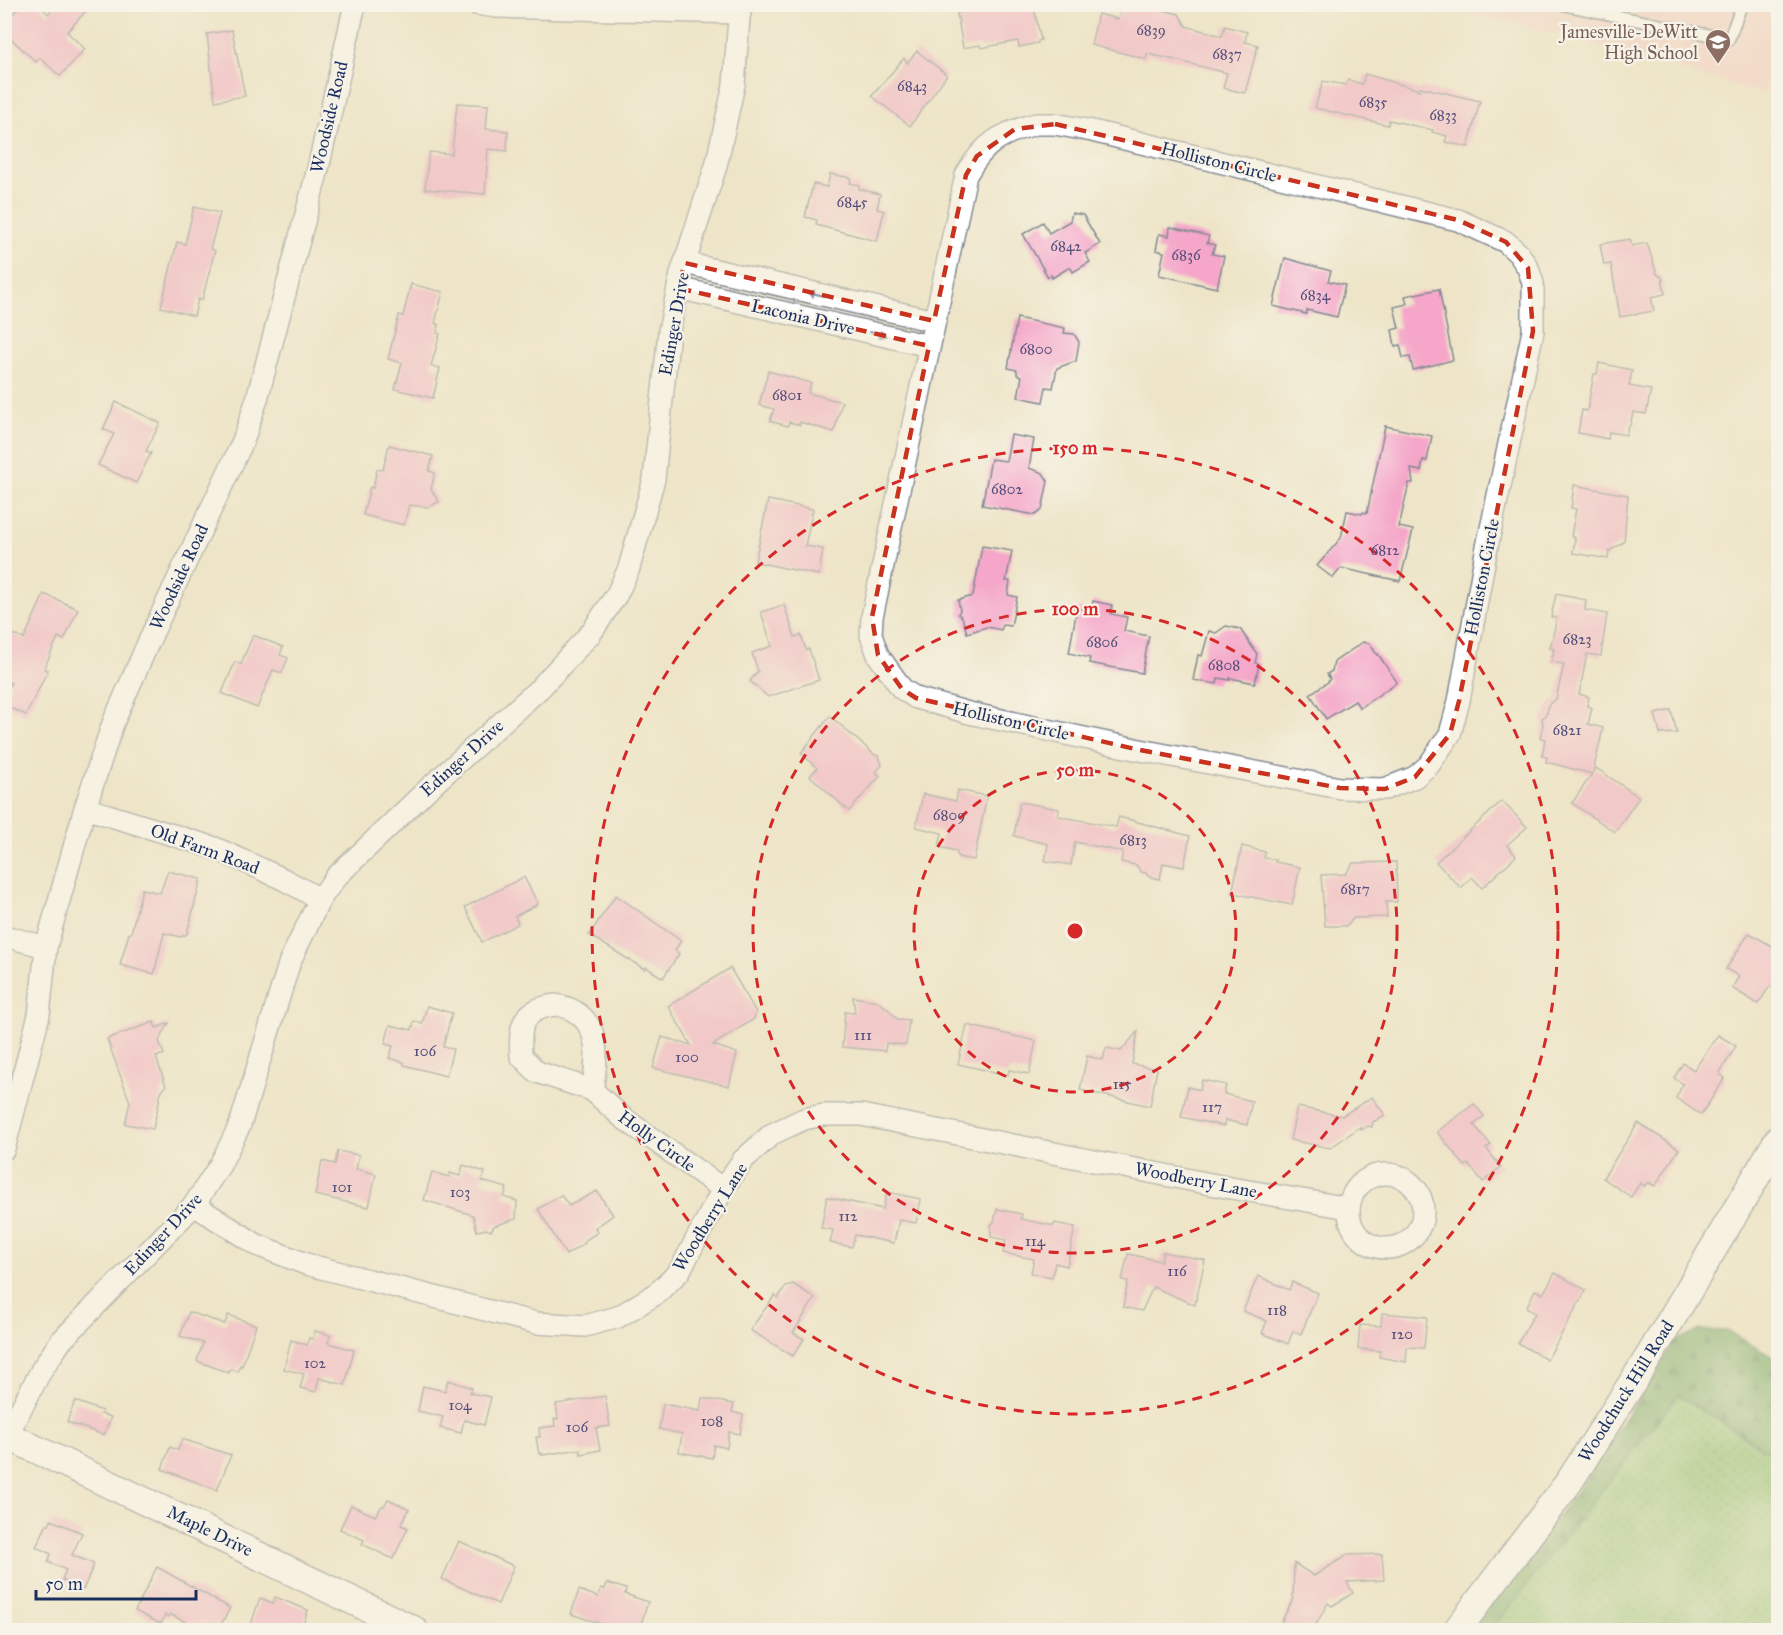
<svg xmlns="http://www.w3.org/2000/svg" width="1783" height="1635" viewBox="0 0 1783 1635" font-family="'IM FELL Great Primer',serif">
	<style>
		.built { fill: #f7d0ca }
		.forest { fill: url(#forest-firs); stroke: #486c62; stroke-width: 1.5 }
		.park { fill: url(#park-dots); stroke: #567a6a; stroke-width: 1.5 }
		.building { fill: #f5a6c9 }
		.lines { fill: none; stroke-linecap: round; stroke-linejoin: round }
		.service-casing { stroke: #848a93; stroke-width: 14 }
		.minor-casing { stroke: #848a93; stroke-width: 24 }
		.tertiary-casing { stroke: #848a93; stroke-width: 30 }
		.service { stroke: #fff; stroke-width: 10 }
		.minor { stroke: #fff; stroke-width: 21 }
		.tertiary { stroke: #fff; stroke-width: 27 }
		.oneway { fill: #8d97ae }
		.marked { fill: none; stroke: #c8321e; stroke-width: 4.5; stroke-dasharray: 12 8; stroke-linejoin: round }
		.ring { fill: none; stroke: #d62828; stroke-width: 3; stroke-dasharray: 10 8 }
		.labels { text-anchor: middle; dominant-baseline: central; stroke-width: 4.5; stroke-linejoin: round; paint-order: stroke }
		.number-label { font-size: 15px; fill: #524d79 }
		.education-label { font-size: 18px; fill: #785e54; stroke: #f7f3e8; text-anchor: end }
		.street-label { font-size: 18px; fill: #1b2f5e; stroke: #f7f3e8 }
		.centre { fill: #d62828; stroke: #f7f3e8; stroke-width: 3 }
		.ring-label { font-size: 18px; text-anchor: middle; font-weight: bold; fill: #d62828; stroke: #f7f3e8; stroke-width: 4.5; stroke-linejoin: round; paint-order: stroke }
	</style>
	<defs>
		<pattern id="forest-firs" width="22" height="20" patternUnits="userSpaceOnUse" patternTransform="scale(1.5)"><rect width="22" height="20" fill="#74aa67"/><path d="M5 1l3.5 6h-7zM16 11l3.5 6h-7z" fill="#5e8b58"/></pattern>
		<pattern id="park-dots" width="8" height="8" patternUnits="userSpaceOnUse" patternTransform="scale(1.5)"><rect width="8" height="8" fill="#91c576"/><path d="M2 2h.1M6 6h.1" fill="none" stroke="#76a064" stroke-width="1.8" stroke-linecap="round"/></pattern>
	</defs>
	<rect width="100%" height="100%" fill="#f7f3e8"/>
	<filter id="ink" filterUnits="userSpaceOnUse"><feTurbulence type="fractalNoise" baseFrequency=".0167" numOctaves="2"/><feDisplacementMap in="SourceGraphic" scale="12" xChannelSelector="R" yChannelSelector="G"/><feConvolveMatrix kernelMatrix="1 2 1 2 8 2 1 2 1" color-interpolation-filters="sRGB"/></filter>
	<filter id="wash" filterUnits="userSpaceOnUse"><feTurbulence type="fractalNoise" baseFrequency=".008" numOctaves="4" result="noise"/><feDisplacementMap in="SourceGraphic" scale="24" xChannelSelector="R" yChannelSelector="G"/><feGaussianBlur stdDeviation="1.35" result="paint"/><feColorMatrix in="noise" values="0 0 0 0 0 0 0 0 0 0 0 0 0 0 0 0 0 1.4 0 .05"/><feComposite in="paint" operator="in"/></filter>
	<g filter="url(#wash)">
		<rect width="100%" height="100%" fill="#eee5c8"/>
		<path class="built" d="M1431 5H1778V37L1763 94 1558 34Z"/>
		<path class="forest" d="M1700 1330 1727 1331 1778 1360V1630H1469L1576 1493 1675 1341Z"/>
		<path class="park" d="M1678 1395 1778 1458V1630H1491Z"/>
		<g id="blocks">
			<g class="building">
				<path d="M22 4H38L48 14 56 4H92L67 32 85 49 60 76 40 58 36 62 4 32V23Z"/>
				<path d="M973 4H1028L1029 9 1034 8 1041 40 1038 41V43L1019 47 1018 41 981 48 980 45 963 48 957 13 974 10Z"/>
				<path d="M1122 4H1138L1179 14 1186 26 1222 36 1225 26 1247 32 1245 42 1258 45 1245 93 1223 88 1227 73 1167 58 1147 54 1146 59 1091 45 1098 14 1118 19Z"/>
				<path d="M232 30 245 96 215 101 207 34Z"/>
				<path d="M917 51 947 75 910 126 872 96 904 58 907 63Z"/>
				<path d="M1365 74 1420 90V87L1480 101 1468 147 1445 142 1447 136 1432 132 1433 130 1389 120 1388 125 1315 108 1323 81 1346 85 1348 80 1362 84Z"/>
				<path d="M457 103 488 105 486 129 508 131 507 151 488 149 485 194 425 189 429 152 452 154Z"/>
				<path d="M830 174 851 178 850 183 859 185V189L880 194 877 209 884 211 877 241 816 225 817 220 805 217 813 184 827 187Z"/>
				<path d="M194 207 220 213 210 249 215 250 202 300 198 299 194 316 161 307 177 242 185 244Z"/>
				<path d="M1072 213 1083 215 1100 244 1085 253 1090 262 1073 272 1070 267 1052 278 1051 275 1048 277 1023 234 1043 222 1049 233 1070 221Z"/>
				<path d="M1170 227 1209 236 1207 243 1215 245 1212 254 1224 256 1217 288 1159 275 1164 252 1156 250 1159 234 1169 236Z"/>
				<path d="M1630 239 1632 246 1647 243 1657 274 1662 277 1665 294 1651 297 1654 311 1620 317 1611 264 1604 265 1600 244Z"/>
				<path d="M1285 258 1331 271 1328 281 1345 285 1337 317 1307 310 1306 314 1273 306Z"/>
				<path d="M411 284 443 292 435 323 439 325 437 333 440 334 431 366 440 368 433 398 395 389 402 363 388 359 399 315 403 316Z"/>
				<path d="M1439 289 1453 360 1413 370 1410 357 1403 358 1400 345 1395 346 1392 330 1399 328 1394 307 1407 304 1405 296Z"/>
				<path d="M1017 318 1065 328 1064 333 1074 334 1079 342 1076 361 1057 368 1053 388 1046 387 1043 402 1018 397 1022 376 1017 375V370L1008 368Z"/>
				<path d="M1599 363 1632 370 1629 386 1651 390 1646 414 1633 412 1630 426H1628L1626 435 1609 432 1608 439 1578 433 1582 410 1587 411 1594 374H1597Z"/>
				<path d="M768 371 811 383 808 393 842 402 834 432 800 422V425L789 422 788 426 770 421 774 409 759 405Z"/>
				<path d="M116 402 160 423 146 451 151 453 136 483 98 465 114 434 103 429Z"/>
				<path d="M1385 426 1432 436 1427 461 1423 460 1421 471 1411 469 1413 483H1409L1399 527 1413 530 1400 581 1341 568 1333 578 1317 566 1341 538 1347 511 1362 514 1363 512 1367 513Z"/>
				<path d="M1011 435 1034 439 1029 468 1043 473 1048 481 1042 510 1035 515 982 505 991 459 1006 461Z"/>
				<path d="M389 445 433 456 429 471 435 473 431 489 439 502 428 507 409 505 404 525 363 515 370 487 373 488 377 469 383 470Z"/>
				<path d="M1574 485 1628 495 1624 542 1609 551 1608 559 1573 553 1575 538 1571 536 1576 509 1571 508Z"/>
				<path d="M768 500 813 509 805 546 823 549 819 575 755 562Z"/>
				<path d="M982 546 1012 551 1006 581H1010L1008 595 1017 597 1011 626 1003 625 1001 630 987 627 967 633 962 617 958 614 960 610 958 600 973 596Z"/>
				<path d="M44 594 78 609 64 640 58 637 44 669 48 670 26 715 4 705V698L11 683 4 680V630L24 639Z"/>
				<path d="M1556 594 1586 600 1585 610 1607 614 1601 656 1587 654 1579 694 1589 697 1587 706 1592 708 1588 724 1603 728 1593 773 1596 768 1639 797 1615 832 1572 803 1592 774 1546 762 1547 757 1542 756 1545 739 1540 738 1543 725 1542 719 1547 713 1549 704 1556 699 1564 664 1551 662 1554 649 1550 648 1557 618 1551 617Z"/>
				<path d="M1093 601 1112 605 1111 614 1127 617 1124 631 1149 636 1142 673 1089 663 1090 658 1069 653 1077 608 1091 611Z"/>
				<path d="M784 605 795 637 801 635 806 650 809 649 819 680 768 697 750 681 758 671 752 653 772 646 761 612Z"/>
				<path d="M1226 626 1240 629 1257 654 1255 663 1259 664 1255 683 1230 678V680L1218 678 1217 684 1193 680 1198 655 1202 656 1209 631 1216 633Z"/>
				<path d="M253 635 283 647 280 655 288 658 282 673 273 670 257 708 222 693 235 662 241 664Z"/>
				<path d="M1363 642 1370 644 1377 655 1378 654 1397 682 1360 708 1355 701 1326 719 1310 694 1328 682 1330 679 1327 674 1332 671 1334 662Z"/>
				<path d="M1671 710 1677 733 1660 734 1655 714Z"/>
				<path d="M830 716 875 755 879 756 882 765 876 772 880 776 849 811 810 776 817 768 801 753Z"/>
				<path d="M958 790 987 796 974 860 958 857 956 851 939 847 942 833 916 827 923 794 956 801Z"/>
				<path d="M1502 801 1527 827 1507 845 1516 856 1482 888 1472 877 1461 888 1436 862Z"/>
				<path d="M1020 802 1059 809 1058 816 1116 827 1119 817 1190 836 1184 867 1163 863 1160 879 1148 876 1146 873 1141 872 1136 865 1121 862 1123 852 1075 842 1071 865 1045 861 1048 844 1014 836Z"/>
				<path d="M1242 846 1265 852 1264 858 1276 860 1275 862 1300 867 1292 905 1232 893Z"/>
				<path d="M1396 862 1397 902H1386L1387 917 1354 918 1346 926H1325L1321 875 1346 874 1353 863Z"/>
				<path d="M168 871 201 879 187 934 181 937 164 933 154 974 120 965 129 933H131L142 889 160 893Z"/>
				<path d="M524 877 538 904 515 916 518 924 482 942 465 907Z"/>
				<path d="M616 895 681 941 675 950 679 954 663 978 646 967 644 969 589 935Z"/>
				<path d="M1749 933 1779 950V991L1770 986 1758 1004 1732 988 1739 976 1726 969Z"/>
				<path d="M730 968 756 1012 754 1019 713 1045 737 1053 729 1086 653 1068 662 1037 691 1045 668 1006Z"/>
				<path d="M853 997 877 1001 888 1009 897 1019 909 1020 906 1045 886 1043 885 1051 842 1047 845 1012 855 1013Z"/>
				<path d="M427 1006 452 1013 443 1047 453 1049 446 1076 404 1065V1062L389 1058 393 1046 385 1044 390 1025 412 1030 414 1021 422 1024Z"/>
				<path d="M154 1022 156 1028 169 1023 159 1041 164 1054 156 1057 166 1086 161 1092 153 1129 125 1124 130 1102 107 1039Z"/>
				<path d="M967 1025 1036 1041 1029 1074 1009 1070 1008 1075 958 1064Z"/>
				<path d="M1138 1031 1132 1064 1157 1069 1150 1106 1080 1090 1087 1056 1103 1060 1106 1048 1121 1051Z"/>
				<path d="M1718 1035 1736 1046 1719 1074 1725 1078 1701 1115 1676 1098 1683 1084 1674 1078 1683 1063 1694 1070Z"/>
				<path d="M1202 1080 1226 1085 1224 1094 1252 1101 1247 1125 1225 1120 1224 1126 1181 1117 1188 1087 1200 1090Z"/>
				<path d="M1372 1097 1385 1115 1373 1122 1372 1127 1368 1126 1362 1130 1360 1127 1330 1148 1290 1140 1297 1107 1342 1116Z"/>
				<path d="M1474 1104 1484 1116 1474 1125 1491 1145 1486 1148 1501 1167 1483 1182 1468 1164 1465 1166 1437 1132Z"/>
				<path d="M1638 1123 1679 1149 1655 1186 1648 1182 1645 1186 1640 1183 1631 1197 1603 1178Z"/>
				<path d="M338 1151 359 1155 356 1169 376 1174 369 1207 315 1195 322 1161 335 1164Z"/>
				<path d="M463 1165 485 1172 482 1181 507 1188 504 1197 517 1201 516 1219 494 1226 491 1231 486 1229 477 1231 473 1215 424 1200 432 1172 449 1177 450 1173 460 1176Z"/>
				<path d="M597 1191 613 1215 595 1228 598 1232 584 1241 585 1243 566 1255 538 1209 561 1195 569 1206Z"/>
				<path d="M887 1192 921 1199 916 1223 899 1220 894 1243 855 1235 852 1247 830 1243 833 1230 821 1228 827 1197 883 1209Z"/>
				<path d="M997 1209 1022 1214 1021 1219 1054 1226 1055 1223 1075 1227 1067 1266 1055 1263 1052 1277 1031 1273 1034 1259 1003 1253 1006 1240 991 1237V1225L994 1222Z"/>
				<path d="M1163 1252 1205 1260 1195 1305 1153 1287 1142 1311 1123 1307 1128 1281 1122 1280 1128 1254 1161 1261Z"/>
				<path d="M1555 1273 1586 1290 1547 1360 1518 1343 1535 1313 1526 1308 1535 1290 1543 1294Z"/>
				<path d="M1258 1276 1289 1290 1292 1282 1318 1293 1301 1334 1293 1331 1288 1344 1262 1333 1267 1321 1243 1311Z"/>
				<path d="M793 1284 815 1298 793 1333 804 1339 793 1356 750 1330 775 1295 778 1298 786 1286Z"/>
				<path d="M189 1312 225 1324 228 1315 256 1325 242 1366 240 1365 238 1372 230 1369 229 1373 197 1361 203 1343 180 1336Z"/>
				<path d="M1382 1313 1427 1317 1424 1348 1407 1347 1406 1362 1379 1357 1380 1351 1358 1349 1360 1325 1381 1326Z"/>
				<path d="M315 1331 330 1335 328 1343 354 1350 345 1385 319 1378 316 1392 300 1388 304 1374 284 1369 291 1340 307 1345 309 1338 313 1339Z"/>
				<path d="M448 1380 472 1388 470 1393 491 1397 484 1425 464 1420 461 1433 440 1428 443 1417 418 1411 423 1386 445 1391Z"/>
				<path d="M605 1396 610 1426 596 1428 600 1450 581 1454 580 1449 542 1455V1453L539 1454 536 1437H540L539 1428 555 1426 554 1419H558L556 1404Z"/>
				<path d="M702 1398 734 1404 732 1412 743 1415 740 1434 729 1432 727 1448 714 1445 712 1458 679 1452 682 1434 659 1429 663 1404 700 1411Z"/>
				<path d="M75 1401 102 1411 101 1414 111 1417 104 1435 67 1422Z"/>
				<path d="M182 1439 231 1455 217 1490 162 1469 170 1447 178 1450Z"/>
				<path d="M388 1499 409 1509 401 1525 408 1528 393 1559 362 1544 364 1540 340 1529 351 1505 375 1516 382 1506H384Z"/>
				<path d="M51 1520 82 1533 72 1555 94 1564 83 1590 62 1580 66 1570 48 1562 51 1554 36 1547 47 1524 49 1525Z"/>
				<path d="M459 1541 514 1566 498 1604 442 1579Z"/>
				<path d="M1382 1554 1384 1580 1347 1582 1353 1593 1332 1606 1328 1603 1313 1630H1295L1281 1623 1293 1599 1294 1563 1314 1576 1347 1555Z"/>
				<path d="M157 1567 230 1608 218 1630H201L170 1614 169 1617 165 1615 161 1624 135 1611Z"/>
				<path d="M607 1583 626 1589 625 1594 648 1602 639 1630H620L571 1614 579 1590 598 1597 601 1588 605 1589Z"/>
				<path d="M275 1597 308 1610 301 1630H268L251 1624 260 1598 273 1603Z"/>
			</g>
		</g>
	</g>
	<g filter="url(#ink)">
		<use href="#blocks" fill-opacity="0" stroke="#848a93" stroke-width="1.5"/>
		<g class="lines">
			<g class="service-casing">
				<path id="service" d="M1559 4 1729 39 1742 4"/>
			</g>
			<g class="minor-casing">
				<g id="minor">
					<path d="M476 4 496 7 740 13"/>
					<path d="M1036 124H1055L1092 131 1458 220 1506 242 1519 254 1528 268 1533 283V331L1486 552 1459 701 1450 734 1429 765 1415 777 1385 789 1340 788 1135 749 969 713 916 698 902 689 878 655 871 635 872 617 966 175C984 143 1001 133 1036 124Z"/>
					<path d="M685 263 934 321"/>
					<path d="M678 288 929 346"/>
					<path d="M85 808 215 848 283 879 320 899"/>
					<path d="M4 936 46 947"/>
					<path d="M556 1005C562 1006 569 1008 574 1011 602 1027 597 1064 592 1090L537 1072 521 1056C519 1025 522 1009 556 1005Z"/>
					<path d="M592 1090 623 1118 723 1189"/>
					<path d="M4 1149 39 1015 46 947 85 808 113 723 153 632 243 441 257 399 318 169 355 4"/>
					<circle cx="1386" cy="1211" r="37"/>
					<path d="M194 1205 257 1245 306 1264 536 1323 585 1326 618 1317 656 1294 679 1272 723 1189 743 1160 772 1134 804 1119 823 1115H861L1231 1188 1349 1208"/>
					<path d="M7 1435 42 1369 61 1341 194 1205 220 1165 240 1125 290 961 320 899 336 877 428 789 540 688 591 633 617 594 629 568 654 479 669 331 681 274 716 166 734 85 740 4"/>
				</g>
			</g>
			<g class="tertiary-casing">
				<g id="tertiary">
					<path d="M4 1434 414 1630"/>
					<path d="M1457 1630 1569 1482 1650 1355 1778 1140"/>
				</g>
			</g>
			<use href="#service" class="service"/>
			<use href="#minor" class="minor"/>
			<use href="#tertiary" class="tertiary"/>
		</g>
		<defs><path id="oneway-solid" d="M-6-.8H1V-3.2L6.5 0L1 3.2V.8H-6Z" transform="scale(1.5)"/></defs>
		<g class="oneway">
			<use href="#oneway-solid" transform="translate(816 294) rotate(-167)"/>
			<use href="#oneway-solid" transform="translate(878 334) rotate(13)"/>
		</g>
	</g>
	<path d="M0 0H1783V1635H0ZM1055 124 1458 220 1506 242 1528 268 1533 331 1459 701 1450 734 1415 777 1385 789 1340 788 1135 749 916 698 902 689 878 655 872 617 929 346 678 288 685 263 934 321 966 175 977 156 1015 129Z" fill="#eee5c8" fill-opacity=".55" fill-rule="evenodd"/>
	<path class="marked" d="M1055 124 1458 220 1506 242 1528 268 1533 331 1459 701 1450 734 1415 777 1385 789 1340 788 1135 749 916 698 902 689 878 655 872 617 929 346 678 288 685 263 934 321 966 175 977 156 1015 129Z"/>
	<g class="ring">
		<circle cx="1075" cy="931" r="161"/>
		<circle cx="1075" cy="931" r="322"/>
		<circle cx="1075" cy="931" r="483"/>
	</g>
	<defs>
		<g id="school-pin" transform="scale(1.35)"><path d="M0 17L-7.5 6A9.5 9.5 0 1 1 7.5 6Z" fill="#8d6e63" stroke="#f7f3e8"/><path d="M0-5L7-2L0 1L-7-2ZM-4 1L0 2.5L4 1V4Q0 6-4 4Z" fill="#fff"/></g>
	</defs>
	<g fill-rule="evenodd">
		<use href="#school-pin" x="1718" y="42"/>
	</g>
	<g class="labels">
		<g class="number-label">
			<text x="1151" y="30">6839</text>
			<text x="1227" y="54">6837</text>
			<text x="912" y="86">6843</text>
			<text x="1373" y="102">6835</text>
			<text x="1443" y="115">6833</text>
			<text x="852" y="202">6845</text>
			<text x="1066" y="246">6842</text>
			<text x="1186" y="255">6836</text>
			<text x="1315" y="295">6834</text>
			<text x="1036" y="349">6800</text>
			<text x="787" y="395">6801</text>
			<text x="1007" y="489">6802</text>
			<text x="1385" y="550">6812</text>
			<text x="1577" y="639">6823</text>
			<text x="1102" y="642">6806</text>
			<text x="1224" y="665">6808</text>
			<text x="1567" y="730">6821</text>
			<text x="949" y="815">6809</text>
			<text x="1133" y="840">6813</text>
			<text x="1355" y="889">6817</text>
			<text x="863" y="1035">111</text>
			<text x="425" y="1051">106</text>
			<text x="687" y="1057">100</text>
			<text x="1122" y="1084">115</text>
			<text x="1212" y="1107">117</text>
			<text x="342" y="1187">101</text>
			<text x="460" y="1192">103</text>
			<text x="848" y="1216">112</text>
			<text x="1035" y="1241">114</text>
			<text x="1177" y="1271">116</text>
			<text x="1277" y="1310">118</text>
			<text x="1402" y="1334">120</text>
			<text x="315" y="1363">102</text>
			<text x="460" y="1405">104</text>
			<text x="712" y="1421">108</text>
			<text x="577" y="1427">106</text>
		</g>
		<g class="education-label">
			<text x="1698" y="32">Jamesville-DeWitt<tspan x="1698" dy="21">High School</tspan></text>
		</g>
		<g class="street-label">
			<text transform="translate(329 117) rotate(-77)">Woodside Road</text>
			<text transform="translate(1219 162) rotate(14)">Holliston Circle</text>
			<text transform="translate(803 317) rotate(13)">Laconia Drive</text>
			<text transform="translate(674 324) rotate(-80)">Edinger Drive</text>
			<text transform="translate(179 577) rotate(-65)">Woodside Road</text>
			<text transform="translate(1482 577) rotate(-79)">Holliston Circle</text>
			<text transform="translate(1011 721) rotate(13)">Holliston Circle</text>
			<text transform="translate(462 758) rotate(-42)">Edinger Drive</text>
			<text transform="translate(205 849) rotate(20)">Old Farm Road</text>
			<text transform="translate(657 1141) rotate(36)">Holly Circle</text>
			<text transform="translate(1196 1180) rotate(11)">Woodberry Lane</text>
			<text transform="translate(710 1217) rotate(-58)">Woodberry Lane</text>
			<text transform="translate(163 1234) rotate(-47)">Edinger Drive</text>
			<text transform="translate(1626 1391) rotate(-58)">Woodchuck Hill Road</text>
			<text transform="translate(210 1531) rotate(26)">Maple Drive</text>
		</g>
	</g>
	<circle cx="1075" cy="931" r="9" class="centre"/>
	<g class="ring-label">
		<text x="1075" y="454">150 m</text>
		<text x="1075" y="615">100 m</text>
		<text x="1075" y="776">50 m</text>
	</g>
	<rect width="1783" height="1635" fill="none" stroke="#f7f3e8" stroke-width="24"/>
	<path d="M36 1590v9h160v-9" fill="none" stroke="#1b2f5e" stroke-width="3"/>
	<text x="45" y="1590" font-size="18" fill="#1b2f5e" stroke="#f7f3e8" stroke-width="4.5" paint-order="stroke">50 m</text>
</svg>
